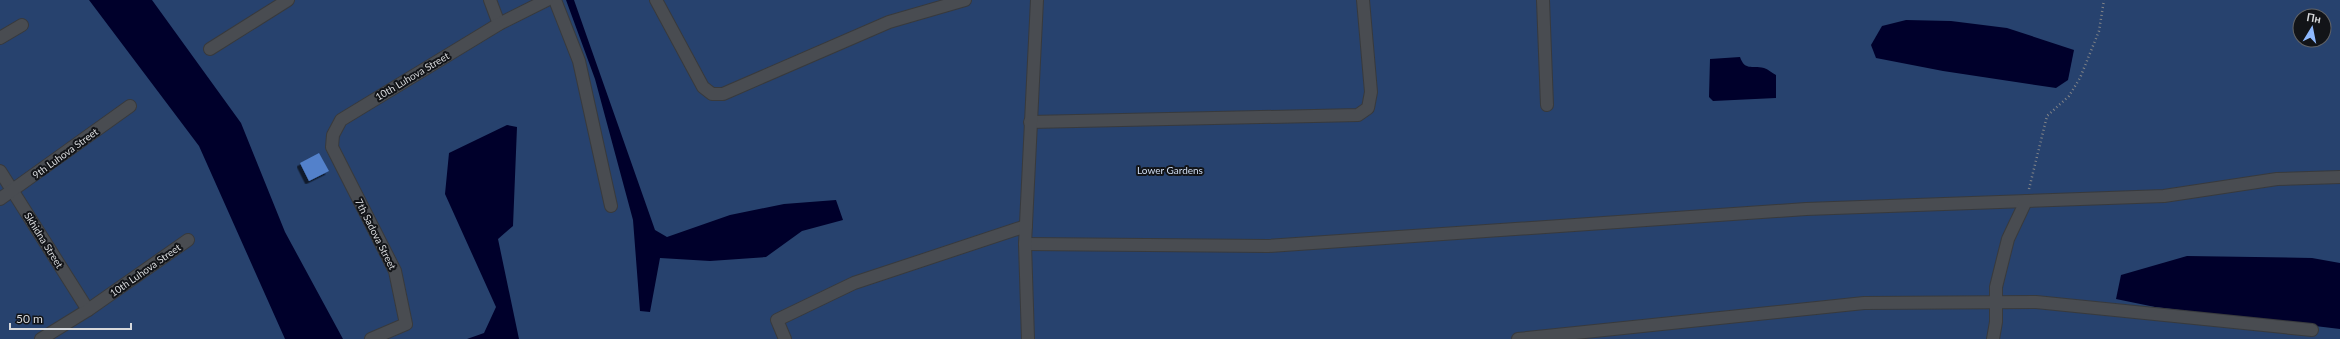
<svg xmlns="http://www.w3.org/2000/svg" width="2340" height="339" viewBox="0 0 2340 339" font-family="Lato,sans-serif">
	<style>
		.green { fill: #27426e; fill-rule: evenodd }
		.water { fill: #00002b }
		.building { fill: #5281cb; filter: url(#shadow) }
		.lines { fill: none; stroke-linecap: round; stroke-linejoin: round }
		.minor-casing { stroke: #383a3d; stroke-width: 14 }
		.path { stroke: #818387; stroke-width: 2.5; stroke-dasharray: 1 3; stroke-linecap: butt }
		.minor { stroke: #494c51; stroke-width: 12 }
		.labels { text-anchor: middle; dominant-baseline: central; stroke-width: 4; stroke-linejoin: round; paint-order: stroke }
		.street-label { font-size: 10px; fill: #d7d9dc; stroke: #121418 }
		.park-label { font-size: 10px; fill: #d0ddf1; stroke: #121418 }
	</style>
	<defs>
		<filter id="shadow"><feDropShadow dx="-3.5" dy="3.5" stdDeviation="0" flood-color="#0009"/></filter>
	</defs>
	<rect width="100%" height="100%" fill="#1b1d22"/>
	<path class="green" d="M0 0H2340V339H0ZM2300 16H2324V40H2300Z"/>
	<g class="water">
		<path d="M89 0H152L241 123 285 232 343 339H285L199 146Z"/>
		<path d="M566 0H574L655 230 667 237 730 215 784 204 836 200 843 220 802 231 766 257 710 261 660 258 650 312 640 311 633 220 595 79Z"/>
		<path d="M1906 20 1951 21 2007 28 2074 50 2068 80 2056 88 1943 71 1876 58 1871 45 1882 26Z"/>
		<path d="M1740 57C1745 71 1751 65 1764 68 1768 69 1772 73 1776 75V98L1713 101 1709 97 1710 59Z"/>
		<path d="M507 125 517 127 513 226 498 239 519 339H467L484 333 496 307 445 194 449 153Z"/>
		<path d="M2187 256 2312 258 2340 263V329L2155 307 2116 299 2121 275Z"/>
	</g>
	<path class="building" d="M319 153 329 171 309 181 300 163Z"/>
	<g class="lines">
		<g class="minor-casing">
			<g id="minor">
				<path d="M490 0 499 24"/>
				<path d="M555 0 579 61 611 206"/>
				<path d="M656 0 703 87 712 94H723L889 22 965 0"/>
				<path d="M1543 0 1547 105"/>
				<path d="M0 38 22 25"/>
				<path d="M210 49 288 0"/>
				<path d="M1030 122 1358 115 1368 108 1371 92 1363 0"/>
				<path d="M0 171 88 310"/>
				<path d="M0 199 130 106"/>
				<path d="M1025 244 1268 246 1806 209 2164 196 2277 179 2340 177"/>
				<path d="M41 339 88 310 188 240"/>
				<path d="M371 339 406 324 395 271 332 147 333 135 341 120 499 24 547 0"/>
				<path d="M785 339 777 320 854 283 1026 226"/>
				<path d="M1028 339 1025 244 1037 0"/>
				<path d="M1518 339 1864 303 2036 302 2312 330"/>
				<path d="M1993 339 1996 322V287L2008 239 2026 201"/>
			</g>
		</g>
		<path class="path" d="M2029 189 2047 116 2069 96 2080 78 2099 31 2104 0"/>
		<use href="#minor" class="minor"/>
	</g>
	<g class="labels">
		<g class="street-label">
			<text transform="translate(412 76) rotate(-31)">10th Luhova Street</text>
			<text transform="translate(65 153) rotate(-36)">9th Luhova Street</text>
			<text transform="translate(376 234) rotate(63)">7th Sadova Street</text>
			<text transform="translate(44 240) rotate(58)">Skhidna Street</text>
			<text transform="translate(145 270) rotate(-35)">10th Luhova Street</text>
		</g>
		<g class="park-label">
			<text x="1170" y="170">Lower Gardens</text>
		</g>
	</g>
	<g transform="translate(2312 28) rotate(10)"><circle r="19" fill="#121418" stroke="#616366"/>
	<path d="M0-3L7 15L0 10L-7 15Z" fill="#8eb9fd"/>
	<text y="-6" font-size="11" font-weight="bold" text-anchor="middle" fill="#d7d9dc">Пн</text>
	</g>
	<path d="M10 323v6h121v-6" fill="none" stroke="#d7d9dc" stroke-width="2"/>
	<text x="16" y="323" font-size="12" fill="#d7d9dc" stroke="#121418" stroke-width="3" paint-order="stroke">50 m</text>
</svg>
